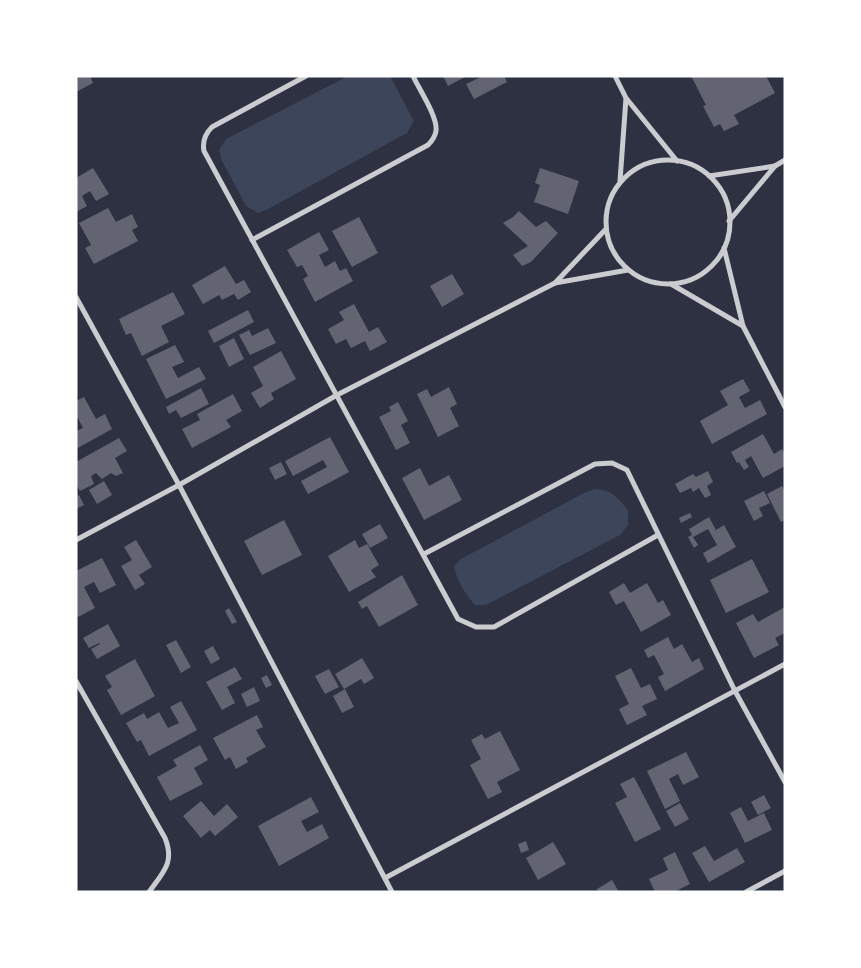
<svg xmlns="http://www.w3.org/2000/svg" width="861" height="968" viewBox="0 0 861 968" font-family="Literata,serif">
	<style>
		.green { fill: #3c4559 }
		.building { fill: #626471 }
		.lines { fill: none; stroke-linecap: round; stroke-linejoin: round }
		.minor { stroke: #caccd0; stroke-width: 5 }
	</style>
	<rect width="100%" height="100%" fill="#2d3142"/>
	<g class="green">
		<path d="M348 76H390L414 121 407 133 268 209 258 213 246 206 222 161 219 150 226 139Z"/>
		<path d="M595 489C613 490 617 497 628 510V525L620 535 486 605H475C465 594 457 581 454 566L461 559 586 492Z"/>
	</g>
	<g class="building">
		<path d="M76 76H90L93 83 76 92Z"/>
		<path d="M443 76H467L448 86Z"/>
		<path d="M483 76H504L507 82 474 99 466 84Z"/>
		<path d="M691 76H766L775 93 734 115 739 124 724 131 720 124 714 127 703 106 706 105Z"/>
		<path d="M93 168 109 194 96 201 90 191 82 196 87 206 76 212V178Z"/>
		<path d="M540 168 579 181 568 214 534 202 540 185 535 183Z"/>
		<path d="M108 208 116 222 132 214 138 227 132 230 138 241 94 264 85 248 91 245 79 223Z"/>
		<path d="M519 211 536 227 546 221 558 233 531 262 522 266 513 255 528 246 503 223 513 217Z"/>
		<path d="M359 217 378 253 352 267 332 231Z"/>
		<path d="M319 232 329 250 319 255 325 267 335 261 340 271 346 268 353 281 315 302 303 279 308 276 302 265 297 267 287 250Z"/>
		<path d="M225 266 236 284 244 280 251 292 238 300 234 294 222 300 219 295 203 304 192 285Z"/>
		<path d="M452 274 464 294 442 307 430 286Z"/>
		<path d="M173 292 185 314 161 326 169 342 142 356 131 333 126 335 119 319Z"/>
		<path d="M354 304 369 332 378 327 387 342 370 351 365 341 351 348 346 339 336 344 328 329 344 320 339 312Z"/>
		<path d="M248 310 254 322 214 343 208 331Z"/>
		<path d="M268 328 276 343 250 355 239 335 249 330 252 336Z"/>
		<path d="M234 338 244 359 229 367 219 346Z"/>
		<path d="M175 345 184 362 172 367 178 378 199 367 206 379 166 399 146 359Z"/>
		<path d="M281 351 296 379 271 393 274 399 260 408 251 393 263 386 253 367Z"/>
		<path d="M743 379 750 391 739 397 745 408 760 400 767 414 712 444 700 421 728 405 720 391Z"/>
		<path d="M449 387 457 404 450 408 459 426 438 437 417 394 427 389 431 397Z"/>
		<path d="M201 388 209 404 181 418 176 410 169 414 166 407Z"/>
		<path d="M233 394 242 411 226 420 231 427 192 448 182 429 200 420 197 414Z"/>
		<path d="M84 397 96 419 105 414 112 429 76 449V431L83 428 78 418 76 419V401Z"/>
		<path d="M398 402 408 421 401 425 410 443 396 450 379 417 391 411 389 407Z"/>
		<path d="M763 434 774 454 782 449 785 454V466L763 478 751 456 745 460 749 467 744 470 739 462 737 463 731 452Z"/>
		<path d="M330 437 349 472 308 494 301 481 327 467 323 460 293 476 285 461Z"/>
		<path d="M119 438 127 451 115 458 123 473 116 476 111 473 102 479 96 473 91 476 94 484 80 491 76 484V462Z"/>
		<path d="M281 462 287 474 275 480 269 468Z"/>
		<path d="M420 468 429 486 449 475 462 500 424 520 402 478Z"/>
		<path d="M708 471 713 482 707 486 711 495 705 498 699 488 693 492 691 488 680 493 675 484 693 474 696 477Z"/>
		<path d="M104 481 112 495 97 504 89 490Z"/>
		<path d="M782 486 785 491V520L781 522 767 494Z"/>
		<path d="M764 491 770 503 759 508 763 516 754 521 744 501Z"/>
		<path d="M79 495 84 505 76 509V496Z"/>
		<path d="M690 513 692 517 681 523 679 518Z"/>
		<path d="M709 517 716 530 724 525 736 547 708 563 703 553 717 545 708 529 693 537 698 545 694 548 688 537 692 535 689 529Z"/>
		<path d="M284 520 302 555 262 575 244 541Z"/>
		<path d="M380 524 388 538 370 548 362 534Z"/>
		<path d="M136 540 152 567 139 575 145 584 135 590 121 566 132 560 124 547Z"/>
		<path d="M355 540 359 548 367 544 379 565 371 570 376 577 349 592 328 556Z"/>
		<path d="M102 558 116 585 100 593 94 582 84 587 95 608 78 617 76 613V571Z"/>
		<path d="M752 559 769 592 726 613 710 580Z"/>
		<path d="M402 575 418 605 379 627 367 606 362 609 358 602Z"/>
		<path d="M624 583 630 593 647 583 658 603 663 600 671 615 641 632 624 601 616 605 609 592Z"/>
		<path d="M785 607V633L775 638 779 645 754 658 736 623 753 614 758 622Z"/>
		<path d="M229 608 237 622 232 624 225 611Z"/>
		<path d="M108 624 120 646 97 659 91 649 100 644 99 643 89 648 83 638Z"/>
		<path d="M668 637 674 649 682 644 692 662 699 658 704 669 665 691 658 677 664 674 654 655 648 658 644 650Z"/>
		<path d="M176 640 191 667 181 673 166 645Z"/>
		<path d="M213 646 220 659 211 664 204 651Z"/>
		<path d="M362 658 374 678 364 684 361 679 344 689 335 674Z"/>
		<path d="M135 659 155 696 121 715 107 690 112 687 105 676Z"/>
		<path d="M235 667 242 679 227 687 235 703 222 710 206 682Z"/>
		<path d="M631 668 641 688 650 684 657 699 642 706 647 715 627 725 619 709 629 704 615 676Z"/>
		<path d="M329 669 339 687 325 694 315 676Z"/>
		<path d="M267 675 272 685 266 688 261 678Z"/>
		<path d="M254 687 260 701 247 707 241 694Z"/>
		<path d="M345 689 354 707 342 713 333 696Z"/>
		<path d="M181 701 197 730 149 756 141 740 137 742 126 723 144 713 147 719 159 712 168 728 179 723 170 707Z"/>
		<path d="M257 715 263 727 256 730 266 747 246 758 248 762 236 769 230 757 225 760 213 738Z"/>
		<path d="M500 731 520 770 497 782 502 792 488 799 470 765 481 759 471 740 482 734 485 739Z"/>
		<path d="M200 745 208 760 194 768 203 784 170 801 157 777 177 766 173 760Z"/>
		<path d="M686 752 699 777 683 785 678 774 669 779 680 801 665 809 647 771Z"/>
		<path d="M634 777 661 829 635 842 615 803 627 797 620 784Z"/>
		<path d="M764 795 771 808 758 815 751 802Z"/>
		<path d="M311 797 319 812 301 821 307 832 322 824 329 838 279 866 258 826Z"/>
		<path d="M201 801 214 816 227 804 238 817 215 836 210 830 201 838 183 816Z"/>
		<path d="M680 803 689 819 675 827 666 811Z"/>
		<path d="M741 807 748 821 764 813 772 830 745 843 730 813Z"/>
		<path d="M526 841 529 850 521 853 518 844Z"/>
		<path d="M553 842 566 864 538 880 526 858Z"/>
		<path d="M705 846 714 861 737 848 745 862 709 882 692 853Z"/>
		<path d="M675 852 690 884 674 892H655L649 879 668 870 663 858Z"/>
		<path d="M612 880 619 892H598L597 889Z"/>
	</g>
	<g class="lines">
		<g class="minor">
			<path d="M306 76 212 127C205 134 202 141 204 151L458 619 476 627H494L658 535"/>
			<path d="M615 76 626 98"/>
			<circle cx="668" cy="222" r="62"/>
			<path d="M709 176 775 166 785 160"/>
			<path d="M620 181 626 98 677 161"/>
			<path d="M729 221 775 166"/>
			<path d="M606 229 555 283 628 270"/>
			<path d="M252 240 428 145C432 141 435 137 436 131 438 117 419 89 413 76"/>
			<path d="M671 284 743 326 724 248"/>
			<path d="M76 297 179 485 392 892"/>
			<path d="M743 326 785 407"/>
			<path d="M76 540 179 485 337 395 555 283"/>
			<path d="M424 554 595 464 612 463 627 470 735 691 785 782"/>
			<path d="M76 681 165 838C175 863 163 872 149 892"/>
			<path d="M385 878 785 664"/>
			<path d="M746 892 785 871"/>
		</g>
	</g>
	<rect width="861" height="968" fill="none" stroke="#ffffff" stroke-width="155"/>
</svg>
